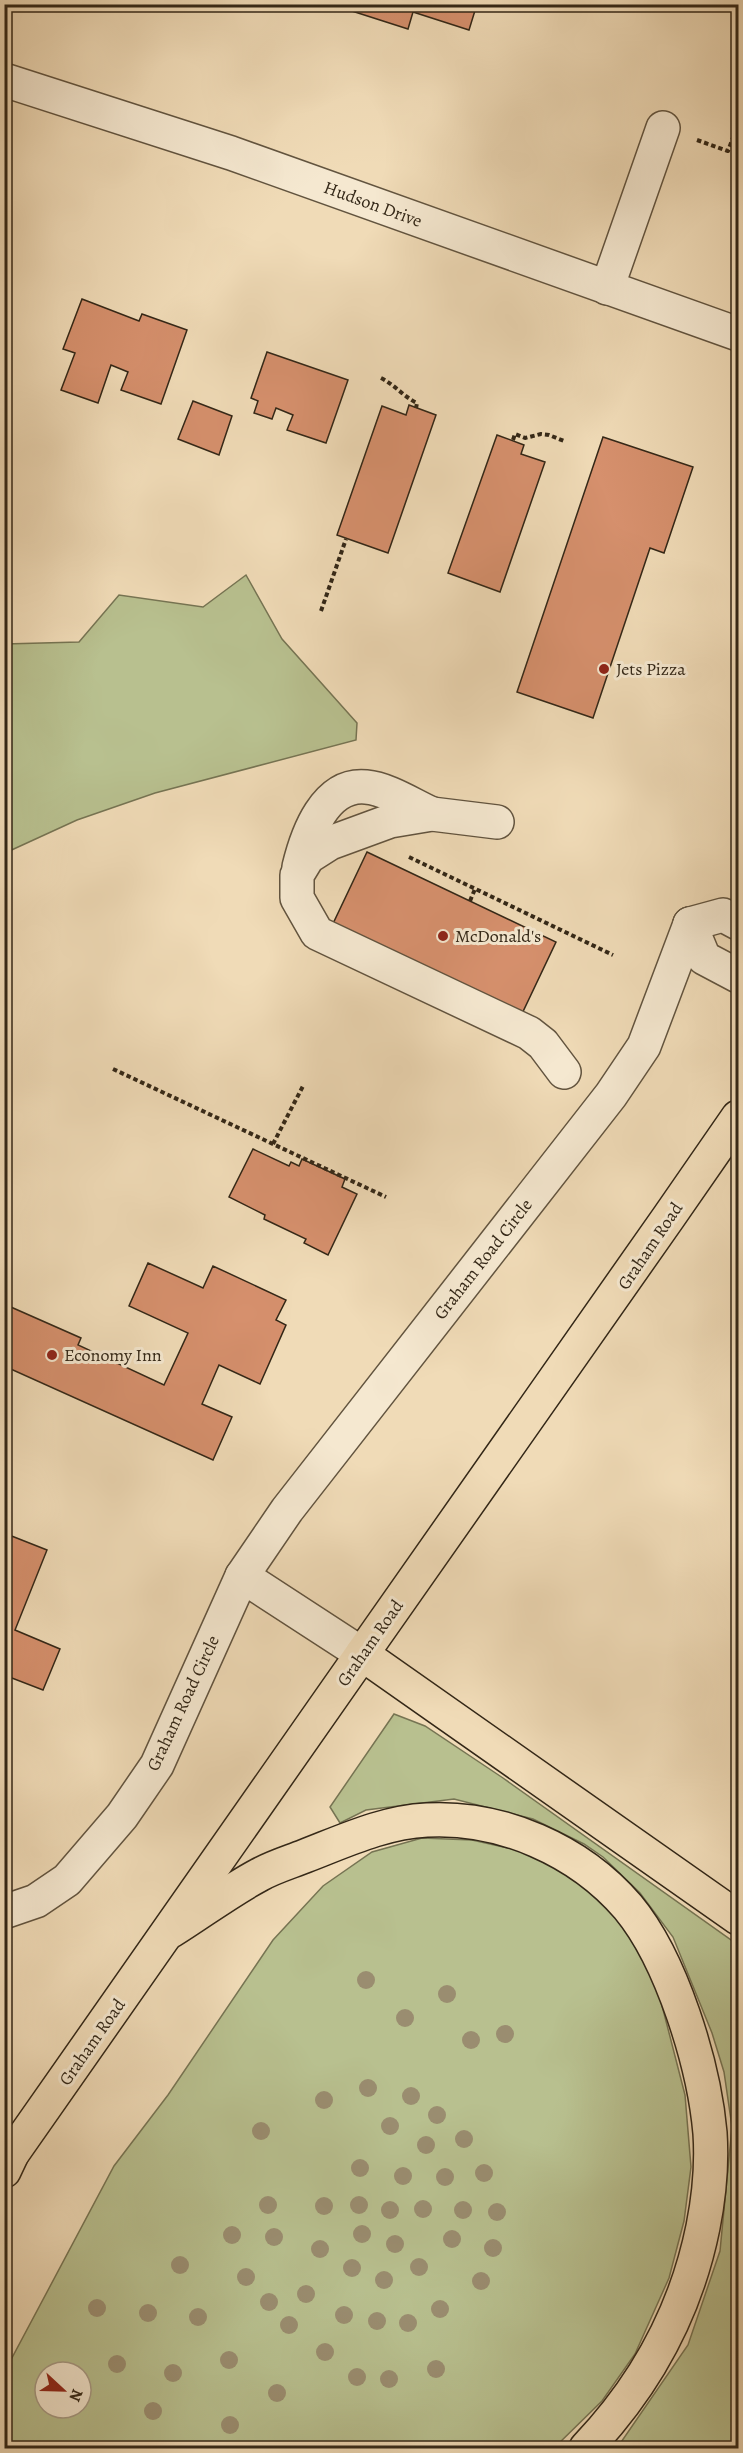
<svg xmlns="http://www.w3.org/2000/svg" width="743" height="2453" viewBox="0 0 743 2453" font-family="Alegreya,serif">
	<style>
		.green { fill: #b8c08f; stroke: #767453; stroke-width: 1.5; fill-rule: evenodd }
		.building { fill: #d6906d; stroke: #332717; stroke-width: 1.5 }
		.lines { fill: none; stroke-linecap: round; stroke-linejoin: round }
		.minor-casing { stroke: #62543f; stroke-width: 36 }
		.major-casing { stroke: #332717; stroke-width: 36 }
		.highway-casing { stroke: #332717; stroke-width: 36 }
		.path { stroke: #332717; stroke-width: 4; stroke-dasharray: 4.5 3; stroke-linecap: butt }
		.minor { stroke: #f5e8d0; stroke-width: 33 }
		.major { stroke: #f0dbb7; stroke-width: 33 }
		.highway { stroke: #f0dbb7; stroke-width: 33 }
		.tree { fill: #9a8d70 }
		.poi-dot { fill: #8f2418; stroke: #f5e8d0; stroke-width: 2 }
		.labels { text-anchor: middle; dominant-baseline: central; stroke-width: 6; stroke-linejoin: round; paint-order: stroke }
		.street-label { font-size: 18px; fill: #332717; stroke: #f5e8d0 }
		.poi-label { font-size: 18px; fill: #332717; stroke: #f5e8d0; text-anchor: start }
	</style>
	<rect width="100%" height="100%" fill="#f0dbb7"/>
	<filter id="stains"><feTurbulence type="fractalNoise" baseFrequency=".00333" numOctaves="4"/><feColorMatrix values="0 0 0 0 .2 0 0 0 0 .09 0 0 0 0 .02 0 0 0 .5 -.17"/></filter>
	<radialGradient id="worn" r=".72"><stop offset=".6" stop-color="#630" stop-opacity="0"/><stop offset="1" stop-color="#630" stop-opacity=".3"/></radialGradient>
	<g class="green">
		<path d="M246 575 282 639 357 723 356 740 155 793 77 820 5 853V644L79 642 119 595 203 607Z"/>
		<path d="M394 1714 425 1726 503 1778 738 1945V2448H617L688 2345 720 2251 732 2127 724 2072 712 2033 673 1937 640 1893 603 1857 584 1844 533 1819 454 1799 366 1810 340 1823 330 1807Z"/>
		<path d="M422 1838 472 1840 526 1852 592 1884 624 1915 658 1990 685 2095 691 2167 684 2221 669 2278 635 2354 602 2401 554 2448H5V2371L114 2166 168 2095 273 1940 323 1886 372 1852ZM45 2372H81V2408H45Z"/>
	</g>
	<g class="building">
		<path d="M330 4H477L469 30 413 12 408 29Z"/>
		<path d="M82 299 139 321 142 314 187 330 161 404 121 390 128 372 111 365 98 403 61 390 75 353 63 349Z"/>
		<path d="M267 352 348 380 326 443 287 430 293 415 276 408 272 419 254 413 258 401 251 398Z"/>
		<path d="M193 401 232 416 219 455 178 439Z"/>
		<path d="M409 405 436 415 388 553 337 535 382 406 406 415Z"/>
		<path d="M497 435 524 445 521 454 545 462 500 592 448 573Z"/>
		<path d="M603 437 693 467 664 553 650 548 593 718 517 692Z"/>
		<path d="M367 852 556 942 519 1020 330 930Z"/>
		<path d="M253 1149 289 1166 291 1162 299 1166 302 1159 345 1179 342 1187 357 1194 328 1255 304 1243 306 1239 264 1219 265 1215 229 1197Z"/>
		<path d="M148 1263 203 1288 213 1266 286 1300 276 1320 286 1325 260 1384 219 1365 202 1404 232 1417 213 1460 4 1366V1304L81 1338 78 1345 164 1385 188 1333 129 1306Z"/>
		<path d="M4 1533 47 1550 15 1630 60 1649 43 1690 4 1675Z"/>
	</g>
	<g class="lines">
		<g class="minor-casing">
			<g id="minor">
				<path d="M4 80 231 153 738 334"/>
				<path d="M607 288 663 128"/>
				<path d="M497 822 432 814 390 821 330 843 308 857 297 875V898L317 933 529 1033 543 1044 564 1072"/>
				<path d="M299 867C307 834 325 783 366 787 388 789 412 805 432 814"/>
				<path d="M690 924 704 958 738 976"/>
				<path d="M690 924 723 915 738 923"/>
				<path d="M242 1576 362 1654"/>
				<path d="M4 1912 36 1901 67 1880 122 1816 157 1765 242 1576 287 1510 611 1095 644 1046 690 924"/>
			</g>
		</g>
		<g class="major-casing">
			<path id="major" d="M4 2171 12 2154C130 1988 245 1820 362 1654 487 1475 614 1297 738 1117"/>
		</g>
		<g class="highway-casing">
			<g id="highway">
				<path d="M362 1654 738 1918"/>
				<path d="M171 1931C200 1913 229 1891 259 1875 273 1867 290 1862 305 1856 344 1841 384 1822 427 1820 501 1816 579 1850 628 1907 672 1960 704 2065 710 2133 712 2163 709 2197 703 2227 686 2311 645 2386 586 2448"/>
				<path d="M4 2159 12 2154"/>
			</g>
		</g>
		<g class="path">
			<path d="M697 140 728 151 738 124"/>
			<path d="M381 378C395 385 404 397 417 403L416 408"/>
			<path d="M513 440 515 434 525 438 541 434 549 435 564 441"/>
			<path d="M321 611 346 539"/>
			<path d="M409 857 613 955"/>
			<path d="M470 901 475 889"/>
			<path d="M113 1069 386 1197"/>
			<path d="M273 1144 303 1086"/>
		</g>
		<use href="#minor" class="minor"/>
		<use href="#major" class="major"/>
		<use href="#highway" class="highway"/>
	</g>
	<g class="tree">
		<circle cx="366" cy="1980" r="9"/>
		<circle cx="447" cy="1994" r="9"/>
		<circle cx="405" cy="2018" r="9"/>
		<circle cx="505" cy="2034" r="9"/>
		<circle cx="471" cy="2040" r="9"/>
		<circle cx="368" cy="2088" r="9"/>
		<circle cx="411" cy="2096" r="9"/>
		<circle cx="324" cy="2100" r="9"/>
		<circle cx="437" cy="2115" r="9"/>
		<circle cx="390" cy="2126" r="9"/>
		<circle cx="261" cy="2131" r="9"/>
		<circle cx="464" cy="2139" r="9"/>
		<circle cx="426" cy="2145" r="9"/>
		<circle cx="360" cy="2168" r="9"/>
		<circle cx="484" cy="2173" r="9"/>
		<circle cx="403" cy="2176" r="9"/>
		<circle cx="445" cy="2177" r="9"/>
		<circle cx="268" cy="2205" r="9"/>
		<circle cx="359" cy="2205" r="9"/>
		<circle cx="324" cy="2206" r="9"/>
		<circle cx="423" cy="2209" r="9"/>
		<circle cx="390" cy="2210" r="9"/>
		<circle cx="463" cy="2210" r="9"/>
		<circle cx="497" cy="2212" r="9"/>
		<circle cx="362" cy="2234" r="9"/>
		<circle cx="232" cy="2235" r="9"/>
		<circle cx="274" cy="2237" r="9"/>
		<circle cx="452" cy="2239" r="9"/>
		<circle cx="395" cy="2244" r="9"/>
		<circle cx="493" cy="2248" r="9"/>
		<circle cx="320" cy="2249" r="9"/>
		<circle cx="180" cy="2265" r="9"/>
		<circle cx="419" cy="2267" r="9"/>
		<circle cx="352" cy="2268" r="9"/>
		<circle cx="246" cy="2277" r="9"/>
		<circle cx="384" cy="2280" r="9"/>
		<circle cx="481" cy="2281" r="9"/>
		<circle cx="306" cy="2294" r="9"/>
		<circle cx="269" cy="2302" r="9"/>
		<circle cx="97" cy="2308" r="9"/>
		<circle cx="440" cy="2309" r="9"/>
		<circle cx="148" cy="2313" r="9"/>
		<circle cx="344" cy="2315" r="9"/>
		<circle cx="198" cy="2317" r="9"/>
		<circle cx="377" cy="2321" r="9"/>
		<circle cx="408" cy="2323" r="9"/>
		<circle cx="289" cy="2325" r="9"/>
		<circle cx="325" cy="2352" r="9"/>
		<circle cx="229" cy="2360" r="9"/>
		<circle cx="117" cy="2364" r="9"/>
		<circle cx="436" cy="2369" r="9"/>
		<circle cx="173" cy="2373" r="9"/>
		<circle cx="357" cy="2377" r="9"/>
		<circle cx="389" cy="2379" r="9"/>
		<circle cx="277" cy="2393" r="9"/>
		<circle cx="153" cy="2411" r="9"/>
		<circle cx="230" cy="2425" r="9"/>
	</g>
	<g class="poi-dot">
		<circle cx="604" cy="669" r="6"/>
		<circle cx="443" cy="936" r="6"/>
		<circle cx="52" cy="1355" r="6"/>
	</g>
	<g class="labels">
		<g class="street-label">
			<text transform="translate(373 204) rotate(20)">Hudson Drive</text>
			<text transform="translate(650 1246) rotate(-56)">Graham Road</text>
			<text transform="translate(483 1259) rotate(-52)">Graham Road Circle</text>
			<text transform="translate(370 1643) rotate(-55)">Graham Road</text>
			<text transform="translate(183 1703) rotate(-65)">Graham Road Circle</text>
			<text transform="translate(92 2042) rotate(-55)">Graham Road</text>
		</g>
		<g class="poi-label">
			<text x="616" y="669">Jets Pizza</text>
			<text x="455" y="936">McDonald's</text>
			<text x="64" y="1355">Economy Inn</text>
		</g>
	</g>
	<rect width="743" height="2453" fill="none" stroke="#f0dbb7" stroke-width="24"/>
	<rect x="6" y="6" width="731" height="2441" fill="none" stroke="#332717" stroke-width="3"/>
	<rect x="12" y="12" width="719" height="2429" fill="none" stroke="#332717" stroke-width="1.5"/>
	<g transform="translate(63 2390) rotate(112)"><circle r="28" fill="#f5e8d0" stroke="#a79b86" stroke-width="1.5"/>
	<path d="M0-4.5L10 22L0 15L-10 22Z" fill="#8f2418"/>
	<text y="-9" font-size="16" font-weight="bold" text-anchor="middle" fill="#332717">N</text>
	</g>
	<rect width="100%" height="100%" filter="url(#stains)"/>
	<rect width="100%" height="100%" fill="url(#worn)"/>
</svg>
